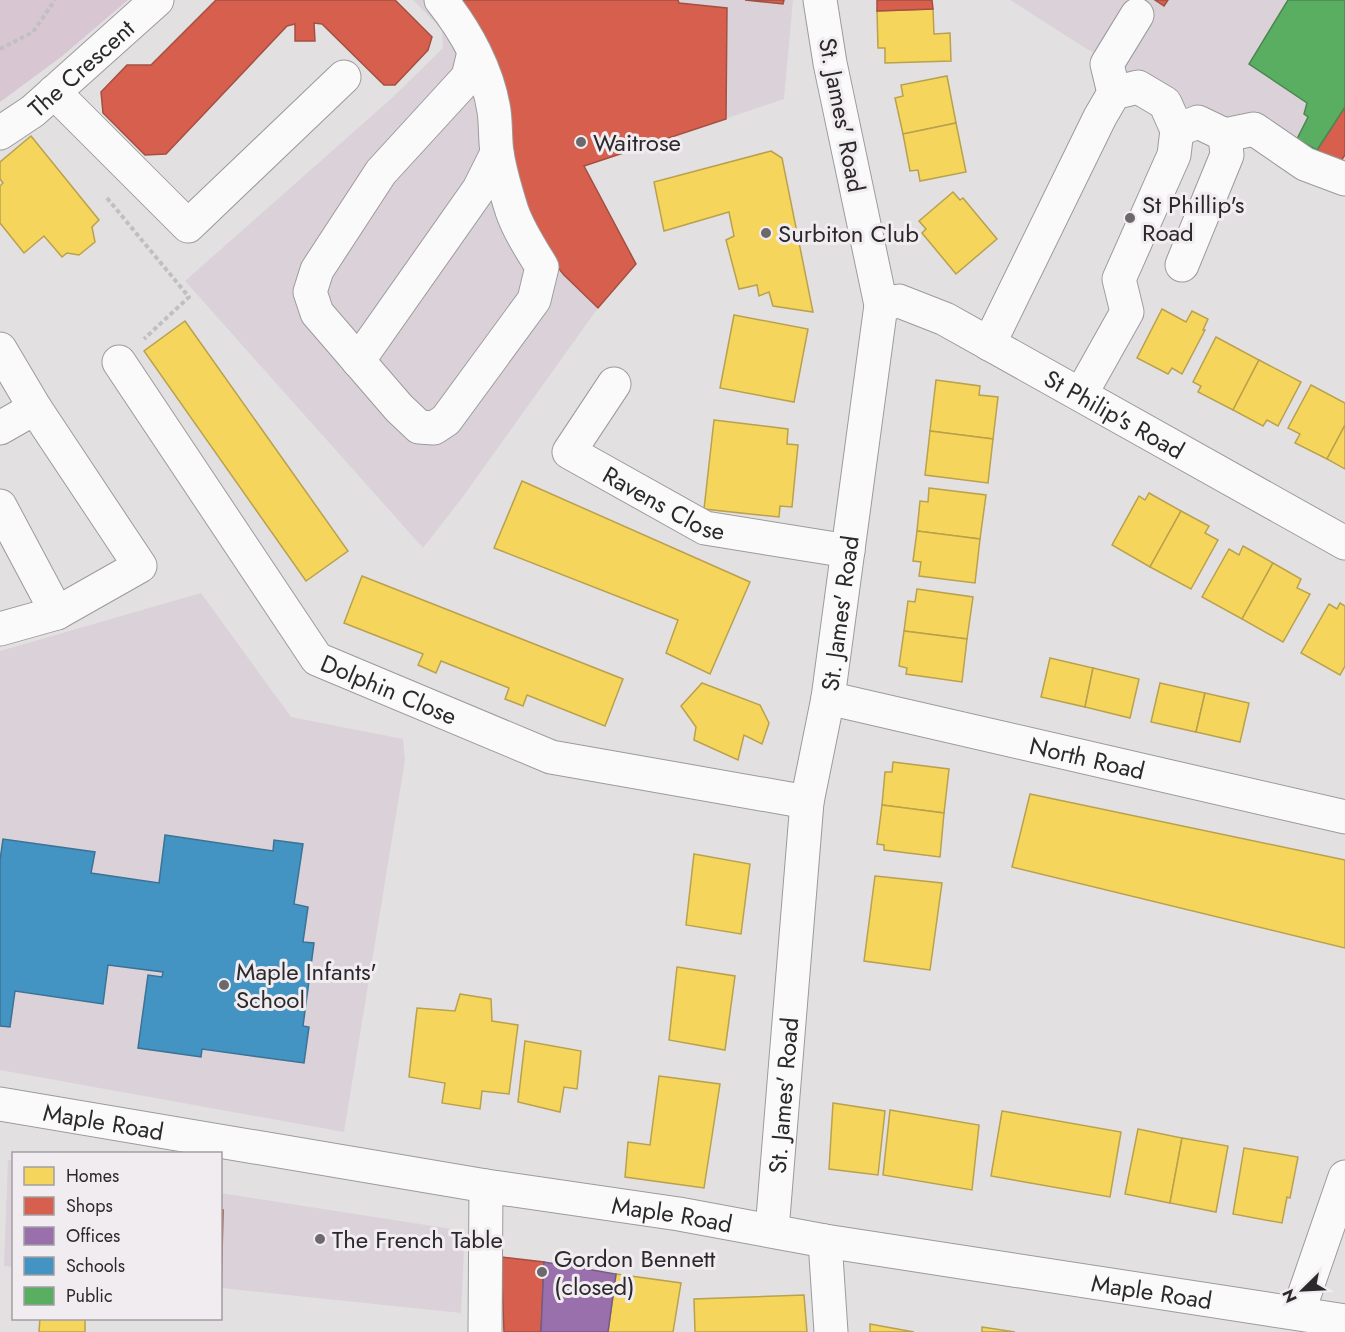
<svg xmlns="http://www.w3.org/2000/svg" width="1345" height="1332" viewBox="0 0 1345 1332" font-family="Jost,sans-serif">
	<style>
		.built { fill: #dad2d8 }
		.green { fill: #d8c6d3 }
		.homes { fill: #f6d55c; stroke: #b9a14d; stroke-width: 1.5 }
		.shops { fill: #d6604d; stroke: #a35043; stroke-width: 1.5 }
		.offices { fill: #9970ab; stroke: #785b85; stroke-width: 1.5 }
		.schools { fill: #4393c3; stroke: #3c7395; stroke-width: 1.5 }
		.public { fill: #5aae61; stroke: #4c8651; stroke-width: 1.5 }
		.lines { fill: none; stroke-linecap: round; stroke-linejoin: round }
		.minor-casing { stroke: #9d9a9c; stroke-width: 35 }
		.path { stroke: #c1c0c0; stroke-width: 4; stroke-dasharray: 4.5 3; stroke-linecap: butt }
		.minor { stroke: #fbfafb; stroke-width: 33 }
		.poi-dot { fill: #6b696b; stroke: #f1ecf0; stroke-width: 2 }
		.labels { text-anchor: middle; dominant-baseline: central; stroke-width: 6; stroke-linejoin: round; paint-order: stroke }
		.street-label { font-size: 24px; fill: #2b292b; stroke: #f1ecf0 }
		.poi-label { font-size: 24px; fill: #2b292b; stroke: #f1ecf0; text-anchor: start }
	</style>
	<rect width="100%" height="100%" fill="#e3e0e2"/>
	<g class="built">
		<path d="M413 0H793L784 99 585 166 636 264 598 308 462 498 423 548 185 281 393 97 443 48 442 30Z"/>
		<path d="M1010 0H1345V193L1277 159 1082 46Z"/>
		<path d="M201 593 291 717 403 739 405 760 344 1132 0 1070V651Z"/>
		<path d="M8 1160 14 1161 13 1267 4 1266Z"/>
		<path d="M220 1193 465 1231 461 1313 221 1288Z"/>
	</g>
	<path class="green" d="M0 0H128L61 57 0 102Z"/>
	<g class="homes">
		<path d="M933 9 934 34 950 33 951 61 885 63V48H878L877 11Z"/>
		<path d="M947 76 956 123 903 134 895 98 903 96 901 85Z"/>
		<path d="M956 123 966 172 920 181 918 170 910 171 903 134Z"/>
		<path d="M31 136 99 220 92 227 95 242 79 255 67 253 62 257 44 236 24 253 0 223V186L3 183 0 179V162Z"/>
		<path d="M771 151 782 158 813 312 773 306 769 292 759 296 757 285 739 289 726 240 734 236 729 212 664 231 654 182Z"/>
		<path d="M953 192 960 200 963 198 997 239 956 274 922 233 926 229 919 221Z"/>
		<path d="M1162 309 1186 322 1192 311 1208 319 1203 330H1205L1182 374 1172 368 1168 374 1137 358Z"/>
		<path d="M734 315 808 329 794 402 720 388Z"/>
		<path d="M185 321 348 551 306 581 144 351Z"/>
		<path d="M1216 337 1259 360 1233 410 1198 392 1201 386 1193 382Z"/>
		<path d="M1259 360 1301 382 1278 426 1267 420 1263 426 1233 410Z"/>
		<path d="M936 380 980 386 979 395 998 397 993 439 930 431Z"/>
		<path d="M1311 385 1345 403V425L1327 459 1295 443 1300 434 1288 428Z"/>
		<path d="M714 420 788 429 787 444 798 445 792 507 780 506 779 517 704 509Z"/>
		<path d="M1345 425V469L1327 459Z"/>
		<path d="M930 431 993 439 988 483 925 475Z"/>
		<path d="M522 481 750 582 710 674 666 653 678 620 494 548Z"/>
		<path d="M929 488 986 495 980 539 917 531 920 501 928 502Z"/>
		<path d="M1149 493 1181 511 1150 567 1112 545 1139 496 1145 500Z"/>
		<path d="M1181 511 1209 526 1205 533 1218 540 1191 589 1150 567Z"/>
		<path d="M917 531 980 539 975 583 919 576 921 562 913 561Z"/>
		<path d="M1243 546 1273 563 1242 619 1202 597 1229 549 1239 555Z"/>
		<path d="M1273 563 1301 579 1297 588 1310 594 1283 642 1242 619Z"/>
		<path d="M362 576 623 679 605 726 527 695 523 706 505 699 509 688 441 661 436 673 418 665 423 654 344 623Z"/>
		<path d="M917 589 973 597 967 639 904 631 908 601 915 602Z"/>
		<path d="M1340 603 1345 606V666L1340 675 1301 653 1329 604 1337 609Z"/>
		<path d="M904 631 967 639 962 682 906 674 907 668 899 666Z"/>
		<path d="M1050 658 1093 668 1085 707 1041 697Z"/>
		<path d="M1093 668 1139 679 1130 718 1085 707Z"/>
		<path d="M702 683 760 705 769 723 762 744 744 735 738 760 694 740 696 727 681 706Z"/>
		<path d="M1160 683 1205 693 1196 732 1151 722Z"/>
		<path d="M1205 693 1249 703 1240 742 1196 732Z"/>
		<path d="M893 762 949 769 944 813 882 805 885 772H892Z"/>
		<path d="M1030 794 1345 860V948L1012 867Z"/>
		<path d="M882 805 944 813 940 857 884 850V845L877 844Z"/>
		<path d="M694 854 750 864 741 934 686 925Z"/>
		<path d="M875 876 942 883 930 970 864 961Z"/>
		<path d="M677 967 735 976 725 1050 669 1040Z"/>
		<path d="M460 994 491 999 492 1021 518 1025 509 1094 482 1091 480 1109 442 1103 445 1083 409 1077 417 1008 455 1011Z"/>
		<path d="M525 1041 581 1051 577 1089 564 1087 560 1112 518 1102Z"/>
		<path d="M659 1076 720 1084 704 1188 625 1177 628 1142 650 1145Z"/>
		<path d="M833 1103 885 1111 878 1175 829 1169Z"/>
		<path d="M890 1110 979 1125 972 1190 883 1175Z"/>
		<path d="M1002 1111 1121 1132 1110 1197 991 1176Z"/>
		<path d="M1138 1129 1182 1138 1170 1203 1125 1194Z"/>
		<path d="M1182 1138 1228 1146 1216 1212 1170 1203Z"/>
		<path d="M1244 1148 1298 1157 1290 1198 1287 1197 1282 1223 1233 1214Z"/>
		<path d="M616 1274 681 1283 673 1332H608Z"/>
		<path d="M804 1295 807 1332H695L694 1299Z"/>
		<path d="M40 1318H85V1332H39Z"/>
		<path d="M870 1324 914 1332H870Z"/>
		<path d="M982 1327 1015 1332H982Z"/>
	</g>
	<g class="shops">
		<path d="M216 0H395L432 37 428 50 395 85H384L322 24 314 23 315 41H295V24L287 26 166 154 145 155 103 113 101 92 127 65H151Z"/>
		<path d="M453 0H678L679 3 727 8 726 119 584 166 636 264 598 308 564 275 538 243Z"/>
		<path d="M745 0H784L783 4Z"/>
		<path d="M877 0H932L933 9 877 11Z"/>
		<path d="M1155 0H1168L1164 6Z"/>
		<path d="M1345 107V155L1339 164 1317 150Z"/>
		<path d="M220 1210H223L221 1303H220Z"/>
		<path d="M501 1257 544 1262 541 1332H504Z"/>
	</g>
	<path class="offices" d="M544 1262 616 1274 608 1332H541Z"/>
	<path class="schools" d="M165 835 273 851 274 840 303 844 294 904 308 907 303 942 314 943 303 1026 309 1027 304 1063 202 1049 201 1057 138 1048 148 975 162 977 163 972 108 965 103 1004 15 991 10 1027 0 1026V860L3 839 95 852 91 873 159 883Z"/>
	<path class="public" d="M1288 0H1345V107L1317 150 1297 139 1308 117 1304 114 1307 103 1249 64Z"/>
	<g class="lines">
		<g class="minor-casing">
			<g id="minor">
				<path d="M441 0C466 31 488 71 494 111 496 125 495 139 497 153 500 171 506 192 512 211 519 231 531 249 542 267L534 300 446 420 434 428 419 427 399 408 317 313 310 292 317 270 381 172 468 77 474 52"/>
				<path d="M54 92 188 226 344 77"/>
				<path d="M1114 93 1107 64 1137 15"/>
				<path d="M1177 130 1198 122 1225 135 1227 155 1182 265"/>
				<path id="s1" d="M0 133 33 111 157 0"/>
				<path d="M1225 135 1254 129 1305 164 1345 179"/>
				<path id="s2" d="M881 305 899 301 945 319 1345 543"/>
				<path d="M989 344 1100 117 1114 93 1138 87 1165 103 1177 130 1174 155 1119 279 1127 312 1081 394"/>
				<path d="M0 349 35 408 140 566 57 613 0 506"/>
				<path d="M358 361 479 189 497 153"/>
				<path id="s3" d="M119 362 317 659 551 757 807 802"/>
				<path id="s4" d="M614 384 569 452 705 528 848 551"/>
				<path d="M0 428 35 408"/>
				<path d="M0 629 57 613"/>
				<path id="s5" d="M828 698 1345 817"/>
				<path id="s6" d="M0 1104 486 1186 679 1214 825 1241 1345 1321"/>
				<path id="s7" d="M772 1230 807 802 828 698 881 305 830 63 820 0"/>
				<path d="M825 1241 831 1332"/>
				<path d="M1298 1313 1345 1177"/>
				<path d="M485 1332 486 1186"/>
			</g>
		</g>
		<g class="path">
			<path d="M0 49 33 32 55 0"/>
			<path d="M107 198 189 297 144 339"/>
		</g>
		<use href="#minor" class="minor"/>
	</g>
	<g class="poi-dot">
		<circle cx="581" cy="142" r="6"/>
		<circle cx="1130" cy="218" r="6"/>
		<circle cx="766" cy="233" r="6"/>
		<circle cx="224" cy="985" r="6"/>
		<circle cx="320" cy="1239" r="6"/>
		<circle cx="542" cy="1272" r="6"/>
	</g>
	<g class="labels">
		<g class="street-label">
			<text stroke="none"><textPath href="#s1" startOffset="104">The Crescent</textPath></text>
			<text transform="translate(842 115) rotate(79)">St. James' Road</text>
			<text stroke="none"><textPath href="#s2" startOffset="262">St Philip's Road</textPath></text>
			<text stroke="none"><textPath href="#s4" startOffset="190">Ravens Close</textPath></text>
			<text stroke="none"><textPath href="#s7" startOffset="621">St. James' Road</textPath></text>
			<text stroke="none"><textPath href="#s3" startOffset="435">Dolphin Close</textPath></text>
			<text stroke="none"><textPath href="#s5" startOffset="266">North Road</textPath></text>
			<text stroke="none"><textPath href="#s7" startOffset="135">St. James' Road</textPath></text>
			<text stroke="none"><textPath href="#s6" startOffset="105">Maple Road</textPath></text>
			<text stroke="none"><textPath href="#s6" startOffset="681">Maple Road</textPath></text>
			<text stroke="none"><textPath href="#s6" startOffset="1167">Maple Road</textPath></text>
		</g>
		<g class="poi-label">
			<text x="593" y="142">Waitrose</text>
			<text x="1142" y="204">St Phillip's<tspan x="1142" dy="28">Road</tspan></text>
			<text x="778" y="233">Surbiton Club</text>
			<text x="236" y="971">Maple Infants'<tspan x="236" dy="28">School</tspan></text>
			<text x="332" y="1239">The French Table</text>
			<text x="554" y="1258">Gordon Bennett<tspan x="554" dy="28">(closed)</tspan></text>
		</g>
	</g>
	<rect x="12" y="1152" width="210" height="168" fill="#f1ecf0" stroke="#a29ea1" stroke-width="1.5"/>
	<rect x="24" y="1167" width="30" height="18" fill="#f6d55c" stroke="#a29ea1" stroke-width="1.5"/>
	<text x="66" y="1182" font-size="18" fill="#2b292b">Homes</text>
	<rect x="24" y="1197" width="30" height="18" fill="#d6604d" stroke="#a29ea1" stroke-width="1.5"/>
	<text x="66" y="1212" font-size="18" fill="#2b292b">Shops</text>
	<rect x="24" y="1227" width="30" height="18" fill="#9970ab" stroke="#a29ea1" stroke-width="1.5"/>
	<text x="66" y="1242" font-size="18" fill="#2b292b">Offices</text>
	<rect x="24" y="1257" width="30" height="18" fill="#4393c3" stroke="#a29ea1" stroke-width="1.5"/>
	<text x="66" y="1272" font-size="18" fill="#2b292b">Schools</text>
	<rect x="24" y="1287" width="30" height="18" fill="#5aae61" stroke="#a29ea1" stroke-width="1.5"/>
	<text x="66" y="1302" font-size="18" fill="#2b292b">Public</text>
	<g transform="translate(1303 1290) rotate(246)" stroke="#f1ecf0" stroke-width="4.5" paint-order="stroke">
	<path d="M0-4.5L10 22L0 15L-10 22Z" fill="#2b292b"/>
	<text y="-9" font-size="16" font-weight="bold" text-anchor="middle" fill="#2b292b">N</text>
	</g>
</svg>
